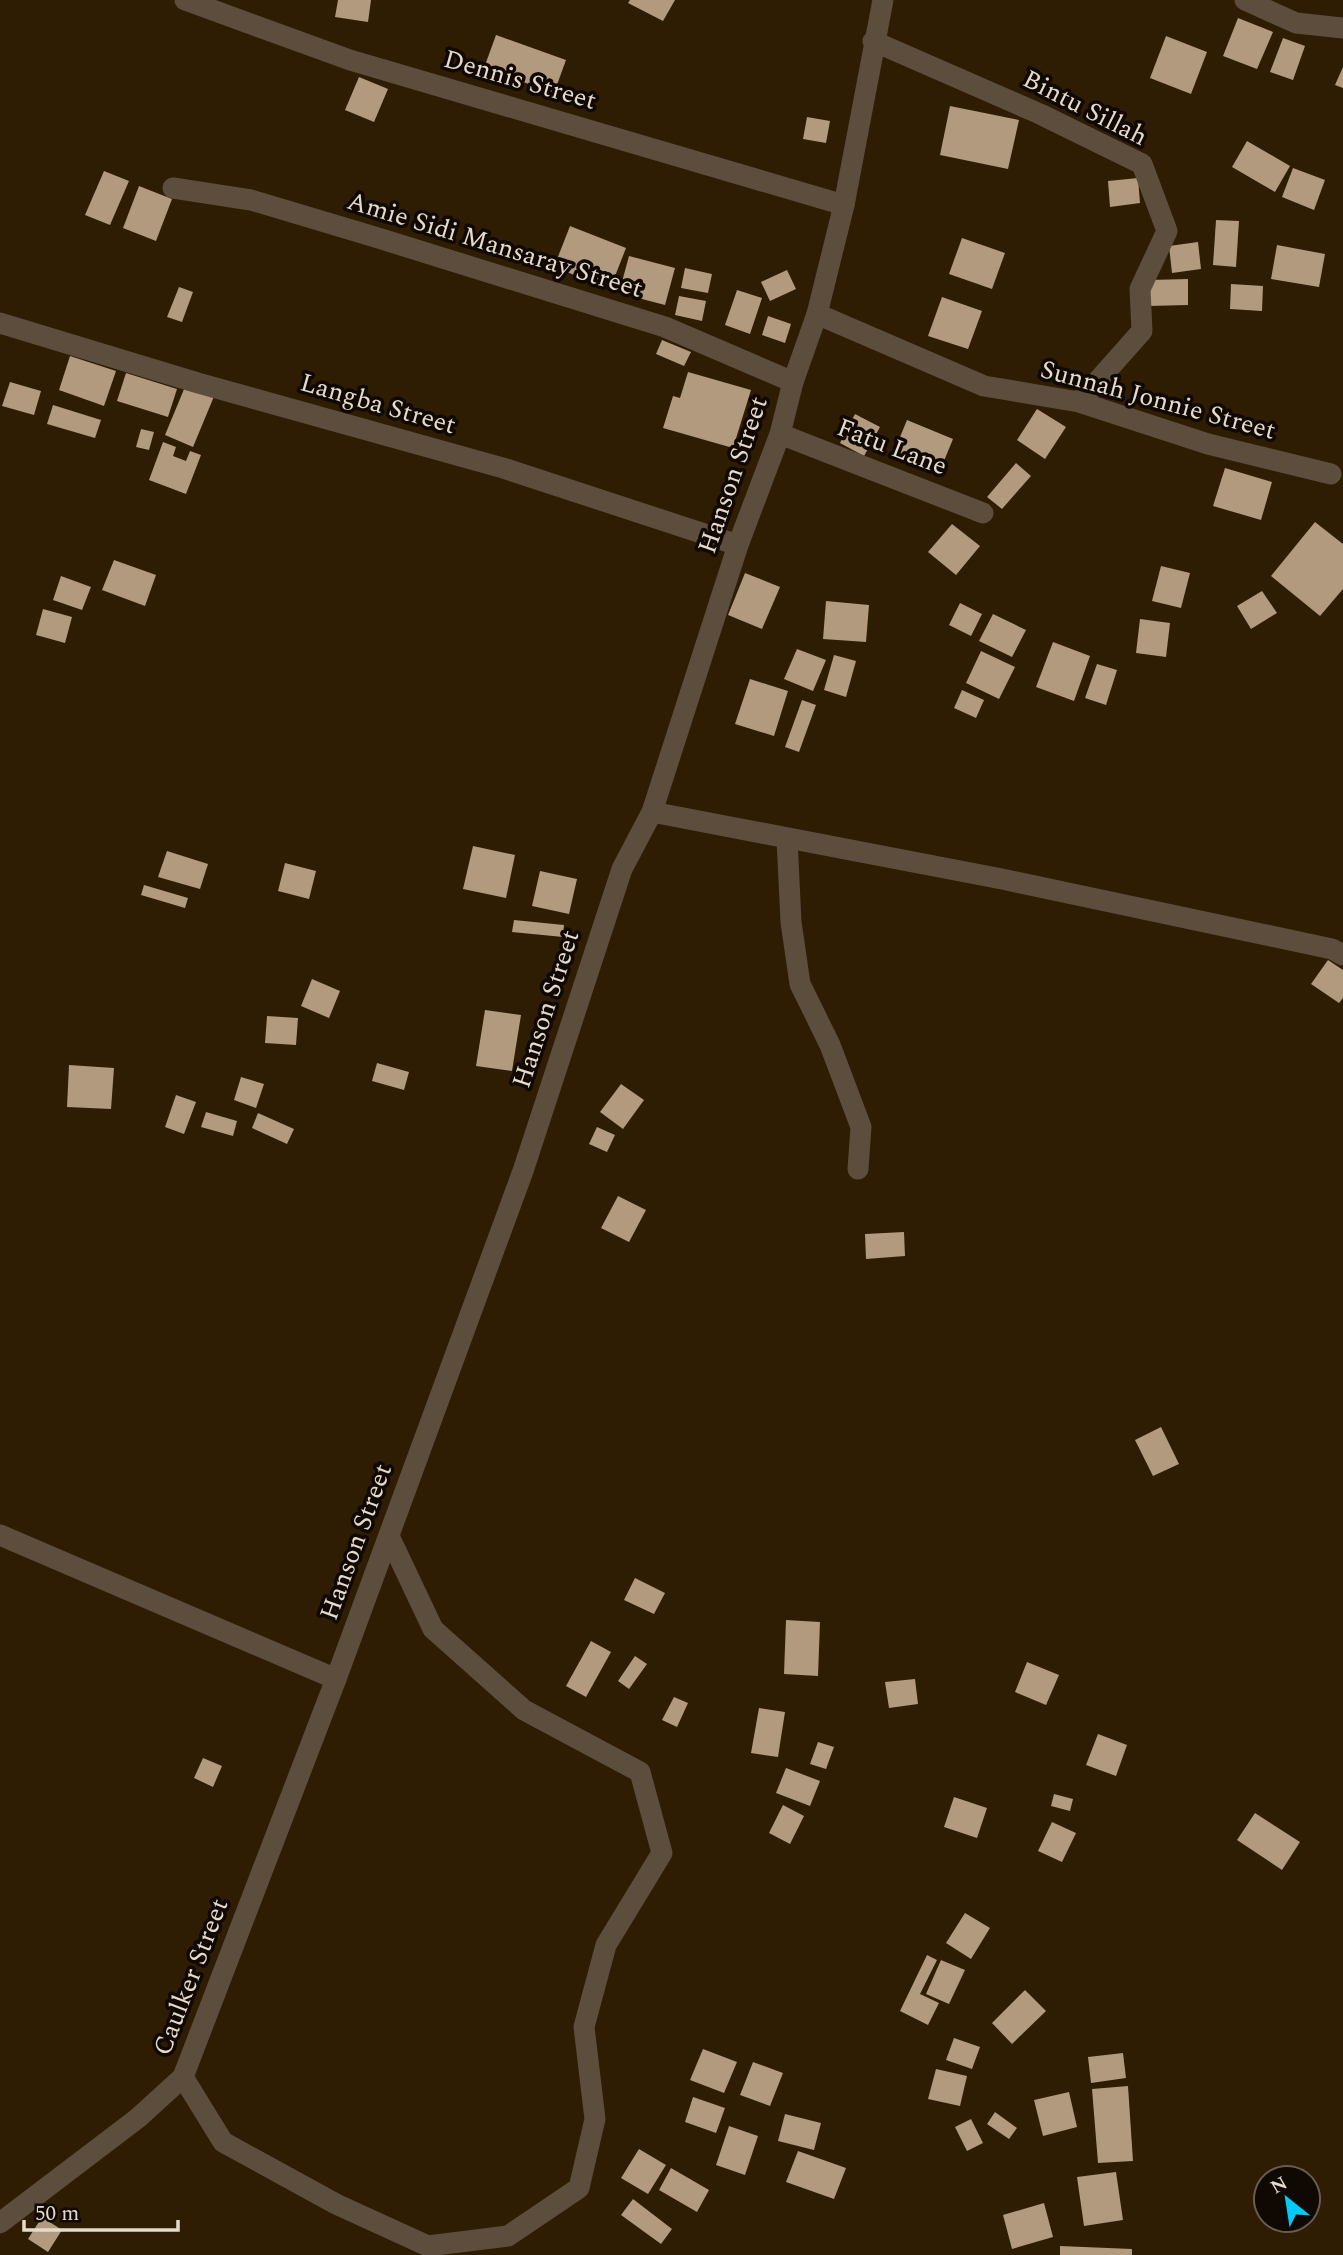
<svg xmlns="http://www.w3.org/2000/svg" width="1343" height="2255" viewBox="0 0 1343 2255" font-family="Spectral,serif">
	<style>
		.building { fill: #b19a7e }
		.lines { fill: none; stroke-linecap: round; stroke-linejoin: round }
		.minor { stroke: #5c4d3c; stroke-width: 21 }
		.labels { text-anchor: middle; dominant-baseline: central; stroke-width: 7; stroke-linejoin: round; paint-order: stroke }
		.street-label { font-size: 26px; fill: #e6dacb; stroke: #100802 }
	</style>
	<rect width="100%" height="100%" fill="#2e1c03"/>
	<g class="building">
		<path d="M338 0H371L368 22 335 17Z"/>
		<path d="M630 0H675L663 21 628 3Z"/>
		<path d="M1238 18 1273 32 1257 69 1223 56Z"/>
		<path d="M496 35 566 60 554 93 484 68Z"/>
		<path d="M1166 36 1207 52 1191 94 1150 78Z"/>
		<path d="M1283 38 1305 46 1293 80 1270 72Z"/>
		<path d="M1343 67V88L1335 85Z"/>
		<path d="M359 77 388 89 374 122 345 110Z"/>
		<path d="M950 106 1019 120 1008 169 940 155Z"/>
		<path d="M807 117 830 121 826 143 803 139Z"/>
		<path d="M1247 141 1290 166 1275 192 1232 167Z"/>
		<path d="M1293 168 1325 180 1314 210 1282 197Z"/>
		<path d="M104 171 129 181 110 225 85 215Z"/>
		<path d="M1138 178 1140 203 1110 207 1108 181Z"/>
		<path d="M139 186 172 199 156 241 123 228Z"/>
		<path d="M1216 220 1239 221 1236 267 1213 265Z"/>
		<path d="M570 226 626 248 610 289 554 267Z"/>
		<path d="M962 238 1005 253 992 289 949 274Z"/>
		<path d="M1198 242 1201 269 1172 273 1169 246Z"/>
		<path d="M1277 245 1325 254 1319 287 1271 279Z"/>
		<path d="M629 256 675 268 665 305 619 293Z"/>
		<path d="M685 268 712 274 708 293 681 288Z"/>
		<path d="M787 270 796 289 770 301 761 282Z"/>
		<path d="M1188 279V305L1149 306V280Z"/>
		<path d="M1231 284 1263 286 1262 311 1230 309Z"/>
		<path d="M179 287 193 292 182 322 167 317Z"/>
		<path d="M737 290 762 298 750 334 725 325Z"/>
		<path d="M679 296 706 301 702 321 675 315Z"/>
		<path d="M942 297 982 311 968 349 928 336Z"/>
		<path d="M768 316 791 324 785 343 762 335Z"/>
		<path d="M662 340 691 352 684 366 656 354Z"/>
		<path d="M70 356 116 371 104 406 59 390Z"/>
		<path d="M688 372 751 390 733 448 663 428 673 396 680 398Z"/>
		<path d="M126 373 177 389 168 417 117 401Z"/>
		<path d="M10 382 41 391 34 415 2 406Z"/>
		<path d="M187 382 215 394 193 447 165 435Z"/>
		<path d="M53 405 101 420 95 438 47 424Z"/>
		<path d="M1037 409 1066 427 1045 459 1017 440Z"/>
		<path d="M855 414 880 427 864 456 840 443Z"/>
		<path d="M907 420 953 439 939 473 893 454Z"/>
		<path d="M141 429 154 432 149 450 136 447Z"/>
		<path d="M163 442 176 447 173 456 186 461 190 451 201 455 186 494 149 480Z"/>
		<path d="M1016 463 1031 476 1002 509 987 497Z"/>
		<path d="M1225 468 1272 482 1261 520 1213 506Z"/>
		<path d="M1315 522 1343 544V589L1320 616 1271 576Z"/>
		<path d="M952 524 980 546 956 575 928 552Z"/>
		<path d="M114 560 156 575 145 606 102 590Z"/>
		<path d="M1161 566 1190 573 1181 608 1152 601Z"/>
		<path d="M745 573 780 587 762 629 728 615Z"/>
		<path d="M61 576 91 587 82 610 53 600Z"/>
		<path d="M1262 591 1277 613 1251 629 1237 606Z"/>
		<path d="M826 601 869 605 866 642 823 639Z"/>
		<path d="M960 603 982 614 971 636 949 625Z"/>
		<path d="M43 609 72 617 65 643 36 635Z"/>
		<path d="M993 614 1026 630 1012 657 979 641Z"/>
		<path d="M1140 619 1170 623 1166 657 1136 653Z"/>
		<path d="M1053 642 1090 656 1074 701 1036 687Z"/>
		<path d="M797 649 826 660 813 691 784 679Z"/>
		<path d="M981 651 1015 667 999 699 966 683Z"/>
		<path d="M834 655 856 661 846 697 824 690Z"/>
		<path d="M1097 664 1117 670 1106 705 1085 698Z"/>
		<path d="M750 679 788 691 774 736 735 724Z"/>
		<path d="M962 690 984 700 976 718 954 708Z"/>
		<path d="M802 700 816 705 799 752 785 747Z"/>
		<path d="M473 846 515 855 506 898 463 889Z"/>
		<path d="M167 851 208 864 200 889 158 877Z"/>
		<path d="M285 863 316 871 309 899 278 891Z"/>
		<path d="M540 871 577 879 569 914 532 906Z"/>
		<path d="M144 885 188 898 185 908 141 895Z"/>
		<path d="M514 920 564 925 563 937 512 932Z"/>
		<path d="M1328 960 1343 970V998L1339 1003 1311 984Z"/>
		<path d="M312 979 340 991 329 1018 301 1006Z"/>
		<path d="M485 1010 521 1015 512 1071 476 1066Z"/>
		<path d="M267 1016 298 1018 296 1045 265 1043Z"/>
		<path d="M377 1063 409 1072 404 1090 372 1081Z"/>
		<path d="M69 1065 114 1068 111 1109 67 1107Z"/>
		<path d="M241 1077 264 1084 256 1108 234 1100Z"/>
		<path d="M621 1084 644 1100 623 1129 600 1112Z"/>
		<path d="M176 1095 196 1102 184 1134 165 1127Z"/>
		<path d="M206 1112 237 1121 233 1136 201 1127Z"/>
		<path d="M258 1113 294 1129 287 1144 252 1128Z"/>
		<path d="M597 1127 615 1135 607 1152 589 1144Z"/>
		<path d="M618 1196 646 1210 629 1242 601 1228Z"/>
		<path d="M904 1232 905 1256 866 1259 865 1234Z"/>
		<path d="M1161 1427 1179 1464 1153 1476 1135 1440Z"/>
		<path d="M635 1578 665 1593 654 1614 624 1600Z"/>
		<path d="M786 1620 820 1622 818 1676 784 1674Z"/>
		<path d="M591 1641 611 1652 586 1697 566 1686Z"/>
		<path d="M635 1656 647 1664 629 1689 618 1681Z"/>
		<path d="M1027 1662 1059 1675 1046 1705 1015 1692Z"/>
		<path d="M915 1679 918 1704 889 1708 885 1682Z"/>
		<path d="M674 1697 688 1703 677 1727 662 1720Z"/>
		<path d="M759 1708 785 1712 778 1757 751 1753Z"/>
		<path d="M1098 1734 1127 1745 1116 1776 1086 1765Z"/>
		<path d="M818 1742 834 1747 826 1769 810 1764Z"/>
		<path d="M203 1758 222 1766 213 1787 194 1778Z"/>
		<path d="M786 1768 820 1781 810 1806 776 1793Z"/>
		<path d="M1054 1794 1073 1799 1070 1811 1051 1806Z"/>
		<path d="M954 1797 987 1808 977 1838 944 1827Z"/>
		<path d="M783 1805 804 1816 790 1844 769 1833Z"/>
		<path d="M1255 1813 1300 1842 1282 1870 1237 1840Z"/>
		<path d="M1052 1822 1076 1833 1062 1862 1038 1851Z"/>
		<path d="M965 1913 990 1928 971 1959 946 1943Z"/>
		<path d="M927 1955 937 1960 920 1994 939 2003 928 2025 900 2011Z"/>
		<path d="M941 1960 965 1970 949 2004 926 1994Z"/>
		<path d="M1025 1990 1046 2011 1012 2044 992 2023Z"/>
		<path d="M954 2038 980 2047 972 2069 946 2060Z"/>
		<path d="M703 2049 737 2062 724 2093 690 2080Z"/>
		<path d="M1123 2053 1126 2078 1091 2083 1088 2057Z"/>
		<path d="M753 2062 783 2073 770 2106 740 2095Z"/>
		<path d="M936 2069 967 2076 960 2106 928 2099Z"/>
		<path d="M1128 2086 1133 2161 1098 2163 1092 2089Z"/>
		<path d="M1069 2092 1077 2127 1043 2136 1034 2100Z"/>
		<path d="M693 2097 725 2108 716 2133 685 2122Z"/>
		<path d="M995 2112 1017 2128 1009 2139 987 2124Z"/>
		<path d="M785 2114 821 2123 814 2150 778 2141Z"/>
		<path d="M971 2119 983 2143 967 2151 955 2127Z"/>
		<path d="M729 2126 758 2136 745 2175 716 2165Z"/>
		<path d="M639 2149 666 2165 648 2194 621 2178Z"/>
		<path d="M798 2151 846 2168 834 2199 786 2182Z"/>
		<path d="M671 2168 709 2190 697 2212 659 2190Z"/>
		<path d="M1116 2172 1123 2220 1084 2226 1077 2177Z"/>
		<path d="M633 2199 672 2229 661 2244 621 2215Z"/>
		<path d="M1044 2203 1053 2237 1012 2249 1003 2215Z"/>
		<path d="M42 2217 62 2230 48 2252 28 2239Z"/>
		<path d="M1060 2246 1132 2249V2255H1060Z"/>
	</g>
	<g class="lines">
		<g class="minor">
			<path d="M185 0 350 60 844 205"/>
			<path d="M1245 0 1296 23 1343 28"/>
			<path d="M873 41 1040 114 1142 164 1167 231 1140 289 1142 331 1079 402"/>
			<path d="M173 188 251 200 375 237 665 327 793 382"/>
			<path d="M817 314 984 386 1079 402 1208 444 1331 474"/>
			<path d="M0 323 198 383 503 468 738 545"/>
			<path d="M780 434 983 513"/>
			<path d="M652 812 1002 879 1332 949 1343 955"/>
			<path d="M787 839 791 922 800 984 830 1045 861 1127 858 1169"/>
			<path d="M0 1535 336 1679"/>
			<path d="M183 2077 223 2142 336 2204 428 2246 508 2236 579 2188 595 2119 584 2027 606 1945 662 1853 640 1772 524 1710 433 1629 389 1536"/>
			<path d="M0 2223 138 2118 183 2077 336 1679 523 1171 622 869 652 812 738 545 780 434 793 382 817 314 844 205 883 0"/>
		</g>
	</g>
	<g class="labels">
		<g class="street-label">
			<text transform="translate(520 80) rotate(16)">Dennis Street</text>
			<text transform="translate(1085 108) rotate(27)">Bintu Sillah</text>
			<text transform="translate(495 245) rotate(17)">Amie Sidi Mansaray Street</text>
			<text transform="translate(1158 400) rotate(15)">Sunnah Jonnie Street</text>
			<text transform="translate(378 404) rotate(16)">Langba Street</text>
			<text transform="translate(892 447) rotate(21)">Fatu Lane</text>
			<text transform="translate(733 475) rotate(-71)">Hanson Street</text>
			<text transform="translate(546 1009) rotate(-72)">Hanson Street</text>
			<text transform="translate(356 1542) rotate(-70)">Hanson Street</text>
			<text transform="translate(191 1977) rotate(-69)">Caulker Street</text>
		</g>
	</g>
	<g transform="translate(1287 2199) rotate(330)"><circle r="33" fill="#100802" stroke="#665c52" stroke-width="2"/>
	<path d="M0-5L12 26L0 18L-12 26Z" fill="#00cbf9"/>
	<text y="-10" font-size="19" font-weight="bold" text-anchor="middle" fill="#e6dacb">N</text>
	</g>
	<path d="M24 2220v10h154v-10" fill="none" stroke="#e6dacb" stroke-width="3.5"/>
	<text x="35" y="2220" font-size="21" fill="#e6dacb" stroke="#100802" stroke-width="5" paint-order="stroke">50 m</text>
</svg>
